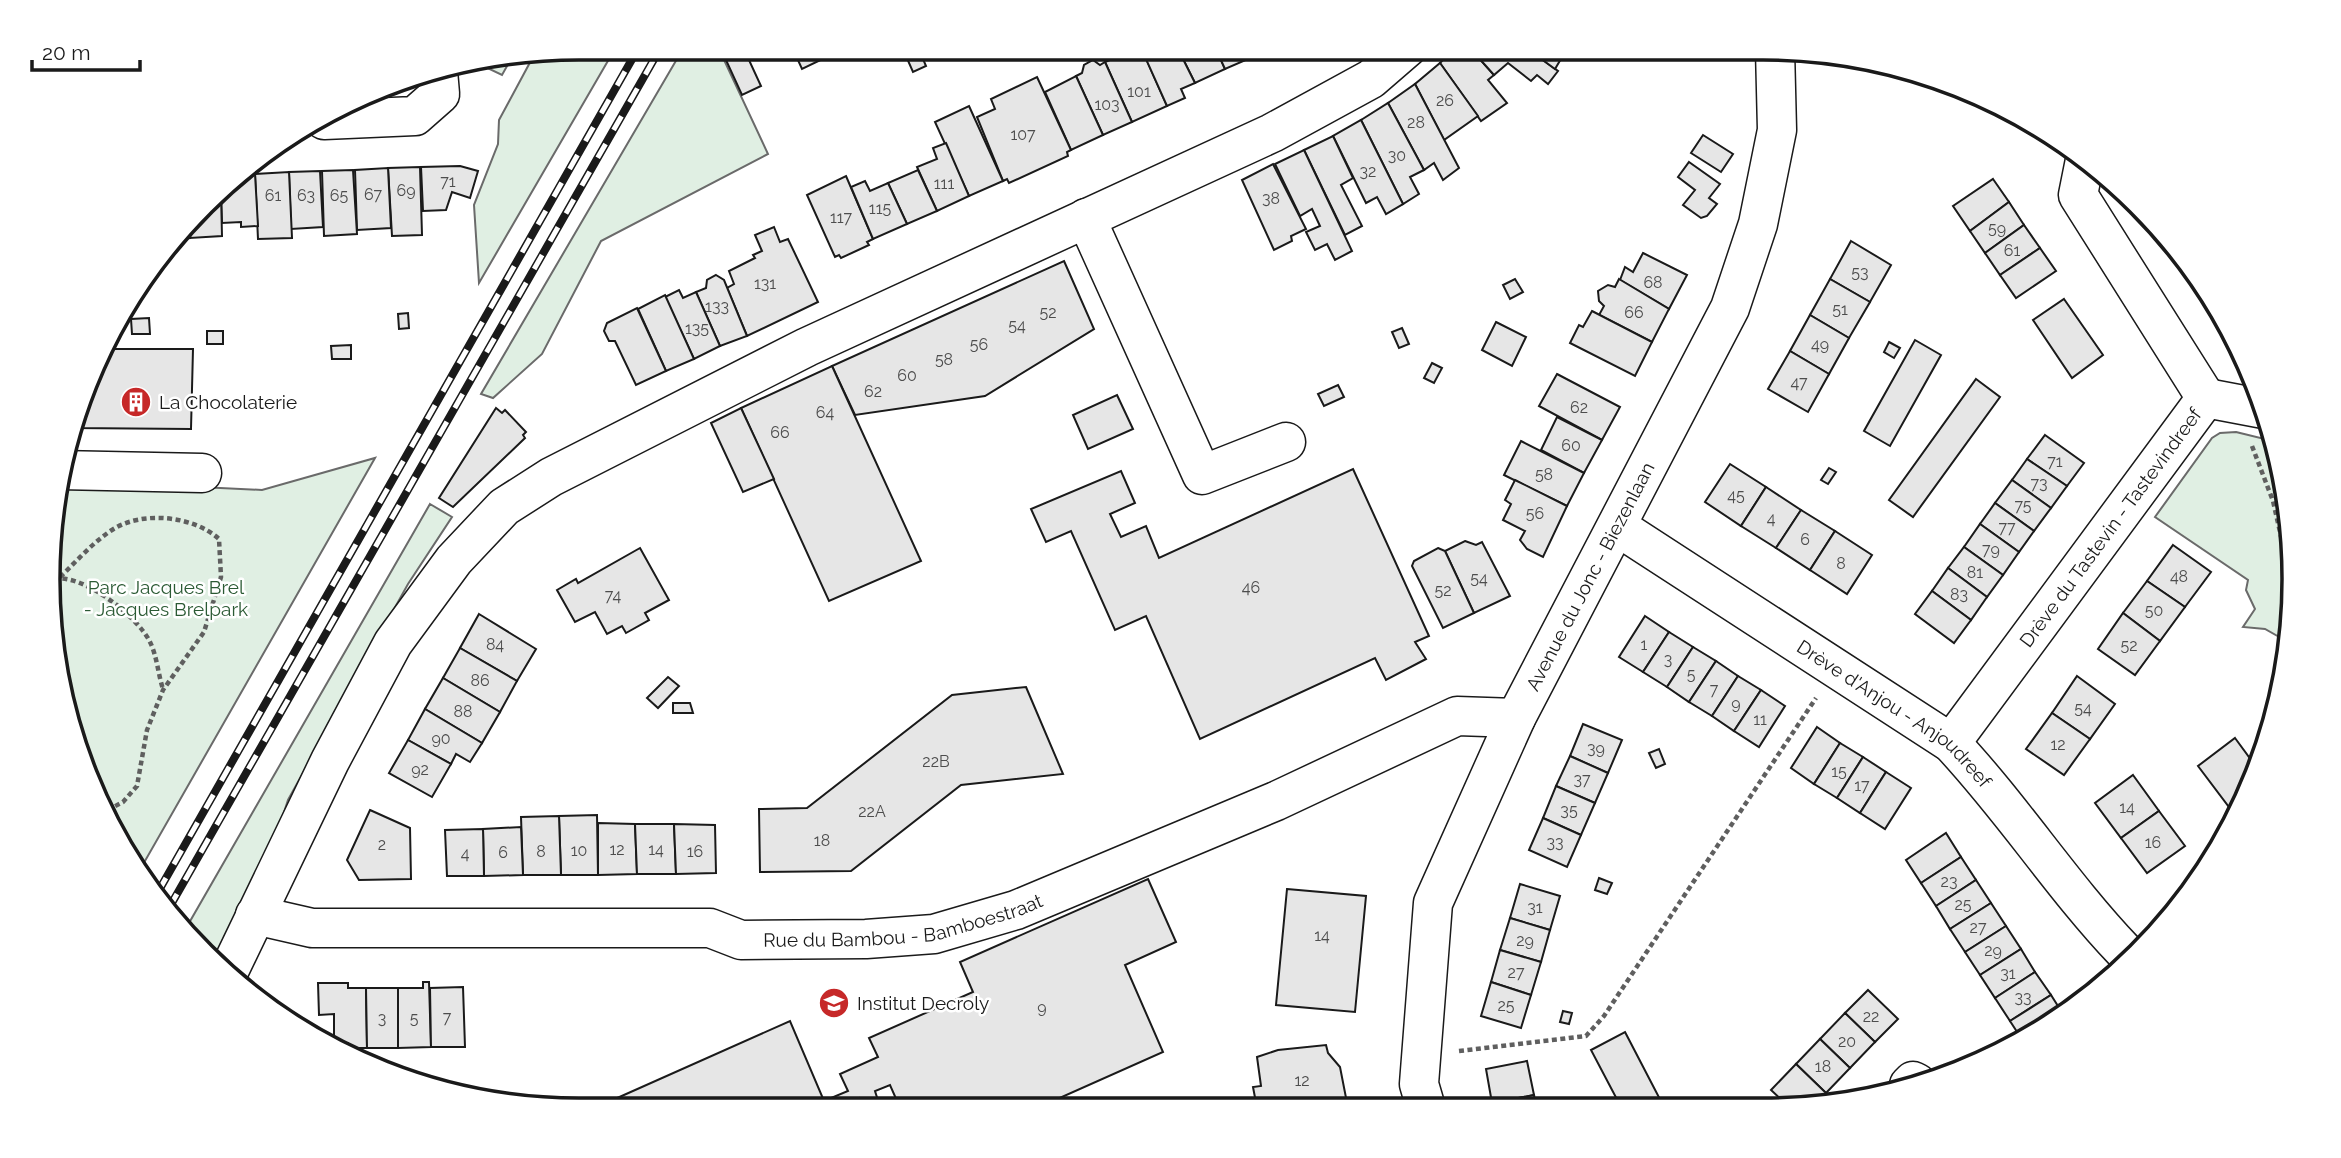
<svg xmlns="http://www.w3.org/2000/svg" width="2341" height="1158" viewBox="0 0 2341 1158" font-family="Raleway,sans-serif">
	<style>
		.green { fill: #e0efe3; stroke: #6a6a6a; stroke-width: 2 }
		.building { fill: #e6e6e6; stroke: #1a1a1a; stroke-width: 2 }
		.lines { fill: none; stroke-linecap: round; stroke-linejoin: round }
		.minor-casing { stroke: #1a1a1a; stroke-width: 41 }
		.path { stroke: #5f5f5f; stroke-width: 4.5; stroke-dasharray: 5 3.5; stroke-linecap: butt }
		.minor { stroke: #fff; stroke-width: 38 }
		.rail-casing { stroke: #1a1a1a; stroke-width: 8 }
		.rail { stroke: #fff; stroke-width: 5; stroke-dasharray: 16; stroke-linecap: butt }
		.labels { text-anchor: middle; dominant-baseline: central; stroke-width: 5; stroke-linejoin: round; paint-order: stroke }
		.number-label { font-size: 16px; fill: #4d4d4d }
		.poi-label { font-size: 19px; fill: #1a1a1a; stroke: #fff; text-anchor: start }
		.street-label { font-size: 19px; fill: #1a1a1a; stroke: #fff }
		.park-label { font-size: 19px; fill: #2b5a34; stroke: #fff }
		.rim { fill: none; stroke: #1a1a1a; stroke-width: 3.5 }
	</style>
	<rect width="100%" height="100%" fill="#fff"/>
	<g class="green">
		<path d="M579 47H616L479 283 474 205 498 144 499 120 534 55Z"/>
		<path d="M684 47H718L768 154 601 241 542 354 493 398 481 394Z"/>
		<path d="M511 59 502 75 479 64Z"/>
		<path d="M2236 432 2273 441C2292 504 2295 571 2288 636L2281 638 2265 629 2243 627 2255 609 2246 590 2248 580 2155 517 2212 438 2220 433Z"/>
		<path d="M375 458 141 868 102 815 52 648 57 480 262 490Z"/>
		<path d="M430 504 452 517 408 584 288 800 268 862 213 964 185 930Z"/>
	</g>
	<g class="building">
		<path d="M720 47H743L761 86 742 95Z"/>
		<path d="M792 47H829L833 54 802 69Z"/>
		<path d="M829 47H849L833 54Z"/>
		<path d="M902 47H918L926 66 913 72Z"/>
		<path d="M1141 47 1167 106 1132 122 1105 62Z"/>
		<path d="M1177 47H1215L1225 69 1195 83Z"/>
		<path d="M1177 47 1195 83 1181 89 1185 98 1167 106 1141 48Z"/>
		<path d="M1215 47H1251L1255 56 1225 69Z"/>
		<path d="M1251 47H1272L1261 57 1255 56Z"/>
		<path d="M1455 47H1469L1494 75 1488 80 1507 103 1481 121 1440 63Z"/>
		<path d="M1469 47H1525L1558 71 1548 84 1537 75 1531 81 1508 63 1494 75Z"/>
		<path d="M1525 47H1568L1555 69Z"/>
		<path d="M1093 60 1100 65 1105 62 1132 122 1103 135 1076 76 1082 73 1084 65Z"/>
		<path d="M1440 63 1478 116 1444 140 1415 84Z"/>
		<path d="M1076 76 1103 135 1071 150 1045 92Z"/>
		<path d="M1037 77 1071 150 1067 152 1068 156 1009 183 1007 179 1003 181 977 117 995 109 991 99Z"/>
		<path d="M1415 84 1459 168 1443 180 1434 163 1424 170 1388 103Z"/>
		<path d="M1388 103 1424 170 1410 177 1419 194 1403 204 1361 120Z"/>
		<path d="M969 106 1003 181 969 196 935 122Z"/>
		<path d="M1361 120 1403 204 1386 214 1377 197 1366 203 1333 136Z"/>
		<path d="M1703 135 1733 154 1721 172 1691 153Z"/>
		<path d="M1333 136 1353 178 1341 185 1362 226 1345 235 1304 150Z"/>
		<path d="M946 143 969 196 937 211 917 167 937 159 933 148Z"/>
		<path d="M1304 150 1352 251 1335 260 1327 244 1315 250 1306 232 1320 226 1312 209 1300 216 1275 164Z"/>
		<path d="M1689 162 1720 184 1709 198 1717 204 1707 216 1701 218 1683 205 1695 190 1678 177Z"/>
		<path d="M1273 164 1306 229 1291 236 1292 241 1274 250 1242 180Z"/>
		<path d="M460 166 478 171 470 198 452 192 446 210 423 211 421 167Z"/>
		<path d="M420 167 422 235 392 236 388 168Z"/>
		<path d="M388 168 391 228 357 230 355 170Z"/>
		<path d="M353 170 357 234 324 236 322 171Z"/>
		<path d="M918 170 937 211 907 224 888 183Z"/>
		<path d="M320 171 323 227 291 229 289 172Z"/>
		<path d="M289 172 292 238 258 239 255 174Z"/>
		<path d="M239 174H255L258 226 241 227V222L222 223 221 194Z"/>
		<path d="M846 176 873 239 867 242 869 245 841 258 839 255 835 257 807 195Z"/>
		<path d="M1993 179 2009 202 1970 231 1953 206Z"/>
		<path d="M865 181 870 191 888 183 907 224 873 239 851 187Z"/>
		<path d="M221 194 222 236 190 238 191 226Z"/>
		<path d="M2009 202 2024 225 1985 253 1970 231Z"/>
		<path d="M2024 225 2040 248 2000 275 1985 253Z"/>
		<path d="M191 226 190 238 179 239Z"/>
		<path d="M774 227 780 242 788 239 818 302 747 336 727 288 734 284 729 271 755 258 753 255 762 251 755 235Z"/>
		<path d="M1851 241 1891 265 1870 302 1830 279Z"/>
		<path d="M2040 248 2056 271 2016 298 2000 275Z"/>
		<path d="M1643 253 1687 275 1669 309 1620 280 1625 267 1633 272Z"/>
		<path d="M1064 261 1094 329 985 396 855 415 832 366Z"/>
		<path d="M716 275 724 280 747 336 720 346 696 292 706 288 707 280Z"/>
		<path d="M1515 279 1523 292 1510 299 1503 285Z"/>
		<path d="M1619 279 1669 309 1652 342 1599 315 1604 306 1599 301 1598 291 1608 285 1615 287Z"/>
		<path d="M1830 279 1870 302 1849 338 1810 315Z"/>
		<path d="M679 290 683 298 696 292 720 346 694 359 665 297Z"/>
		<path d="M665 295 694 359 666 371 638 309Z"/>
		<path d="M2064 299 2103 355 2072 378 2033 320Z"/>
		<path d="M637 308 666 371 636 385 615 341H609L604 331 607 323Z"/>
		<path d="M1592 311 1652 342 1635 376 1570 343 1579 325 1583 327Z"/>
		<path d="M408 313 409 328 399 329 398 314Z"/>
		<path d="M1810 315 1849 338 1829 374 1790 351Z"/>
		<path d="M149 318 150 334H132L131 319Z"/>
		<path d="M1496 322 1526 337 1512 366 1482 350Z"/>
		<path d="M1402 328 1409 344 1399 348 1392 332Z"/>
		<rect x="207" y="331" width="16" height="13"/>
		<path d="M1915 340 1941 355 1890 446 1864 431Z"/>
		<path d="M1889 342 1900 348 1894 358 1884 352Z"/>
		<path d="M351 345V359H332L331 346Z"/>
		<path d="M102 349H193L191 429 72 428 88 375Z"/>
		<path d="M1790 351 1829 374 1808 412 1768 389Z"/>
		<path d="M1432 363 1442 368 1434 383 1424 378Z"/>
		<path d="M832 366 921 561 829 601 741 408Z"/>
		<path d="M1557 374 1620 407 1602 440 1539 406Z"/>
		<path d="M1976 379 2000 397 1913 517 1889 500Z"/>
		<path d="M1338 385 1344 397 1324 406 1318 394Z"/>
		<path d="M1117 395 1133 429 1088 449 1073 415Z"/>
		<path d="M496 408 502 413 505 410 526 432 523 435 525 438 453 507 439 498Z"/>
		<path d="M741 408 774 479 743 492 711 423Z"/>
		<path d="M1557 417 1602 440 1584 473 1541 450Z"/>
		<path d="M2045 435 2084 463 2067 486 2027 459Z"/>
		<path d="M1521 441 1584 473 1567 506 1504 475Z"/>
		<path d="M2027 459 2067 486 2051 508 2012 480Z"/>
		<path d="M1730 464 1766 487 1741 526 1705 502Z"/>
		<path d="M1829 468 1836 472 1828 484 1821 480Z"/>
		<path d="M1353 469 1429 636 1415 642 1426 659 1386 680 1375 658 1200 739 1146 616 1115 630 1071 531 1046 542 1031 509 1121 471 1135 503 1110 514 1121 537 1146 526 1159 558Z"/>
		<path d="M1515 480 1567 506 1543 557 1527 549 1520 540 1525 531 1503 520 1511 504 1505 500Z"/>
		<path d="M2012 480 2051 508 2034 531 1995 503Z"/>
		<path d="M1766 487 1801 510 1776 548 1741 526Z"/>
		<path d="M1995 503 2034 531 2019 552 1980 524Z"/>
		<path d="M1801 510 1835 531 1810 570 1776 548Z"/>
		<path d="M1980 524 2019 552 2003 575 1964 547Z"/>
		<path d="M1835 531 1872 555 1847 594 1810 570Z"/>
		<path d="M1465 541 1476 545 1482 542 1510 596 1474 613 1445 551Z"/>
		<path d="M2173 545 2211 572 2185 607 2147 581Z"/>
		<path d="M1964 547 2003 575 1987 597 1948 568Z"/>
		<path d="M640 548 669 600 645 613 649 620 626 633 622 626 607 634 595 612 575 622 557 590 576 579 578 583Z"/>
		<path d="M1438 548 1445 551 1474 613 1443 628 1412 566 1414 561Z"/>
		<path d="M1948 568 1987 597 1971 620 1932 591Z"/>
		<path d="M2147 581 2185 607 2160 641 2123 613Z"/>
		<path d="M1932 591 1971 620 1954 643 1915 614Z"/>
		<path d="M2123 613 2160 641 2135 675 2098 649Z"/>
		<path d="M479 614 536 649 517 681 460 648Z"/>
		<path d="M1645 616 1669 632 1643 672 1619 657Z"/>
		<path d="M1669 632 1693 647 1667 687 1643 672Z"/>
		<path d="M1693 647 1716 661 1689 702 1667 687Z"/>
		<path d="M460 648 517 681 500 712 443 678Z"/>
		<path d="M1716 661 1738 676 1712 716 1689 702Z"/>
		<path d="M1738 676 1761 690 1734 731 1712 716Z"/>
		<path d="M2077 676 2115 704 2090 739 2052 713Z"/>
		<path d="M668 677 679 686 658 708 647 698Z"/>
		<path d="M443 678 500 712 482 743 425 709Z"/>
		<path d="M1026 687 1063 774 961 785 851 871 760 872 759 809 807 808 952 695Z"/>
		<path d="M1761 690 1785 706 1759 747 1734 731Z"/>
		<path d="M673 703H690L693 713H673Z"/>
		<path d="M425 709 482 743 470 762 456 754 451 764 408 740Z"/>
		<path d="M2052 713 2090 739 2064 775 2026 749Z"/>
		<path d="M1583 724 1622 740 1608 773 1570 756Z"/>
		<path d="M1817 727 1840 743 1814 784 1791 768Z"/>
		<path d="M2235 738 2257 768 2235 815 2198 766Z"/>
		<path d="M408 740 451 764 432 797 389 773Z"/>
		<path d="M1840 743 1863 757 1837 798 1814 784Z"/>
		<path d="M1659 749 1665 764 1656 768 1649 753Z"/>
		<path d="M1570 756 1608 773 1595 803 1556 786Z"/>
		<path d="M1863 757 1886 772 1860 813 1837 798Z"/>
		<path d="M1886 772 1911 788 1885 829 1860 813Z"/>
		<path d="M2133 775 2159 811 2121 838 2095 803Z"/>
		<path d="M1556 786 1595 803 1581 835 1543 818Z"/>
		<path d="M370 810 410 828 411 879 359 880 347 860Z"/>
		<path d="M2159 811 2185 846 2147 873 2121 838Z"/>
		<path d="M597 815 598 875H561L559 816Z"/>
		<path d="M559 816 561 875H523L521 817Z"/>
		<path d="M1543 818 1581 835 1567 867 1529 850Z"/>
		<path d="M598 823 635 824 637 874 598 875Z"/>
		<path d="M635 824H674L676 874H637Z"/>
		<path d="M674 824 715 825 716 873 676 874Z"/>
		<path d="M521 827 523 875 484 876 483 829Z"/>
		<path d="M483 829 484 876H447L445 830Z"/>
		<path d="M1946 833 1961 857 1921 883 1906 860Z"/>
		<path d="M1961 857 1976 880 1936 906 1921 883Z"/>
		<path d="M1599 878 1612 883 1607 894 1595 890Z"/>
		<path d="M1148 879 1176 942 1125 965 1163 1052 1035 1109 901 1110 890 1085 875 1091 881 1110H864L859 1098 829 1110 588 1111 790 1021 824 1101 848 1091 840 1074 878 1057 869 1038 973 992 960 962Z"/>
		<path d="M1976 880 1991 903 1950 929 1936 906Z"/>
		<path d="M1520 884 1560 896 1550 930 1510 918Z"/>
		<path d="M1287 889 1366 896 1355 1012 1276 1005Z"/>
		<path d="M1991 903 2006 926 1965 952 1950 929Z"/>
		<path d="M1510 918 1550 930 1541 962 1500 950Z"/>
		<path d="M2006 926 2021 949 1980 975 1965 952Z"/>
		<path d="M2021 949 2035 972 1995 998 1980 975Z"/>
		<path d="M1500 950 1541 962 1531 995 1491 982Z"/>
		<path d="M2035 972 2051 995 2010 1021 1995 998Z"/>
		<path d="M423 982H429L431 1047 398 1048V988H423Z"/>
		<path d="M1491 982 1531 995 1521 1028 1481 1016Z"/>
		<path d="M318 983H348V988H366L367 1048H348V1043H334V1014L319 1015Z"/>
		<path d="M463 987 465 1047H431L430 988Z"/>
		<path d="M366 988H398V1048H367Z"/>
		<path d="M1868 990 1898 1019 1875 1042 1845 1013Z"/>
		<path d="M2051 995 2063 1014 2021 1038 2010 1021Z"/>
		<path d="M1563 1011 1572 1013 1569 1024 1560 1022Z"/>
		<path d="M1845 1013 1875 1042 1850 1068 1820 1039Z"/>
		<path d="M1625 1032 1664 1107H1621L1591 1050Z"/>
		<path d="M1820 1039 1850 1068 1826 1093 1796 1064Z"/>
		<path d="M1326 1045 1328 1053 1340 1067 1348 1108H1257L1253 1087 1261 1086 1257 1057 1278 1050Z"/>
		<path d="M1527 1061 1534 1095 1492 1103 1486 1069Z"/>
		<path d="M1796 1064 1826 1093 1813 1106H1788L1771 1090Z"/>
		<path d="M1534 1095 1536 1107H1493L1492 1103Z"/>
	</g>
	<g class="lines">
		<g class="minor-casing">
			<g id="minor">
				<path d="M324 120 415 116 440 94 438 71"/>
				<path d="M1086 218 1202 475 1286 442"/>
				<path d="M2206 398 2264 409"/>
				<path d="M59 470 202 473"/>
				<path id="s1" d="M1618 527 1951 743C2013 809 2062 886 2124 951"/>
				<path id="s2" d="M1951 743 2206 398 2078 195 2085 160"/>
				<path id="s3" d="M255 915 312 928H710L741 940 866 939 934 934 1016 910 1276 801 1457 716 1516 718"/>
				<path d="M227 975 330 761 393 643 454 560 504 507 551 477 807 347 1272 133 1371 79 1408 47"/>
				<path d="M1909 1085 1913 1081 1917 1083"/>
				<path id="s4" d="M1426 1108 1419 1084 1433 903 1516 718 1730 308 1758 224 1777 130 1775 49"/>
			</g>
		</g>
		<g class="path">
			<path d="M2252 446 2273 501 2290 576H2293"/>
			<path d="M60 577C77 561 92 543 112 530 142 510 194 516 219 539L221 577 204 632 163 690 147 730 137 786 123 802 102 813"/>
			<path d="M54 579C83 573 138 617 150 642 157 656 158 674 163 689"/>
			<path d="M2098 989 2104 980"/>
			<path d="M1459 1051 1586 1036 1604 1016 1816 698"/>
		</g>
		<use href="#minor" class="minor"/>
		<g class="rail-casing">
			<g id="rail">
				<path d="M158 892 639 47"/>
				<path d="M169 908 661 47"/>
			</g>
		</g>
		<use href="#rail" class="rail"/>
	</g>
	<defs>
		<g id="building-disc" transform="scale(1.575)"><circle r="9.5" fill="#c62828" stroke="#fff"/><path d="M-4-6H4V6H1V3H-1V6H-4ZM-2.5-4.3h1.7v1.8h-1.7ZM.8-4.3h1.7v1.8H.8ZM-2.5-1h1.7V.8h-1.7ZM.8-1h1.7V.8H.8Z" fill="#fff"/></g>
		<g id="school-disc" transform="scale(1.575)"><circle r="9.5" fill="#c62828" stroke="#fff"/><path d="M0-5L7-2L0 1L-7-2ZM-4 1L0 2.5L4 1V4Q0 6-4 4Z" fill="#fff"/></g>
	</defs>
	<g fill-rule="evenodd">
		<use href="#building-disc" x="136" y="402"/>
		<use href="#school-disc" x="834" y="1003"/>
	</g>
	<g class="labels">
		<g class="number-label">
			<text x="1139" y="91">101</text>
			<text x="1445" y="100">26</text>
			<text x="1107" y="104">103</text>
			<text x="1416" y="122">28</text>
			<text x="1023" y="134">107</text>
			<text x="1397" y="155">30</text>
			<text x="1368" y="171">32</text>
			<text x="448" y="181">71</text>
			<text x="944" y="183">111</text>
			<text x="406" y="190">69</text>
			<text x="373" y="194">67</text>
			<text x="273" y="195">61</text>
			<text x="306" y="195">63</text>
			<text x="339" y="195">65</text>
			<text x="1271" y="198">38</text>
			<text x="880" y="208">115</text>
			<text x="841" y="217">117</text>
			<text x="1997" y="228">59</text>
			<text x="2012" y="250">61</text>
			<text x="1860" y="272">53</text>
			<text x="1653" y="282">68</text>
			<text x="765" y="283">131</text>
			<text x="717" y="306">133</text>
			<text x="1840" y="309">51</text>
			<text x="1048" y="312">52</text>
			<text x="1634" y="312">66</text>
			<text x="1017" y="325">54</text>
			<text x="697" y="328">135</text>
			<text x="979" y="344">56</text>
			<text x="1820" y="344">49</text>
			<text x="944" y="359">58</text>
			<text x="907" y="375">60</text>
			<text x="1799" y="382">47</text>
			<text x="873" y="391">62</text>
			<text x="1579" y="407">62</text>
			<text x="825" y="412">64</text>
			<text x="780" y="432">66</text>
			<text x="1571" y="445">60</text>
			<text x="2055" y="461">71</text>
			<text x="1544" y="474">58</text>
			<text x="2039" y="483">73</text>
			<text x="1736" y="495">45</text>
			<text x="2023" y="505">75</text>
			<text x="1535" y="513">56</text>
			<text x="1771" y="518">4</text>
			<text x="2007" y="527">77</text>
			<text x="1805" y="539">6</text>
			<text x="1991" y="549">79</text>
			<text x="1841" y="563">8</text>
			<text x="1975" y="572">81</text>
			<text x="2179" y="576">48</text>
			<text x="1479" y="578">54</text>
			<text x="1251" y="587">46</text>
			<text x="1443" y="590">52</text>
			<text x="1959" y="594">83</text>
			<text x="613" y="595">74</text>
			<text x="2154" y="610">50</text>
			<text x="495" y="644">84</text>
			<text x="1644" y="644">1</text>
			<text x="2129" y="645">52</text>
			<text x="1668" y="659">3</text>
			<text x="1691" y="674">5</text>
			<text x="480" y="680">86</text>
			<text x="1714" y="689">7</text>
			<text x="1736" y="703">9</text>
			<text x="2083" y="708">54</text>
			<text x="463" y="711">88</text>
			<text x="1760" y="719">11</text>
			<text x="441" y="738">90</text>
			<text x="2058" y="744">12</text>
			<text x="1596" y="748">39</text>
			<text x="936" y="761">22B</text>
			<text x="420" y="769">92</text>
			<text x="1839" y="771">15</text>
			<text x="1582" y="779">37</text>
			<text x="1862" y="785">17</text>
			<text x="2127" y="807">14</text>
			<text x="1569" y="810">35</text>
			<text x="872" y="811">22A</text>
			<text x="822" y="840">18</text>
			<text x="1555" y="842">33</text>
			<text x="2153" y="842">16</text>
			<text x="382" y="844">2</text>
			<text x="617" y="849">12</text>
			<text x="656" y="849">14</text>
			<text x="579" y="850">10</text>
			<text x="541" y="851">8</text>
			<text x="695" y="851">16</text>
			<text x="503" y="852">6</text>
			<text x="465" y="853">4</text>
			<text x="1949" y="881">23</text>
			<text x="1963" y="904">25</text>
			<text x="1535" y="907">31</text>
			<text x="1978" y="927">27</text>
			<text x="1322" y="935">14</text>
			<text x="1525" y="940">29</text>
			<text x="1993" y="950">29</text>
			<text x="1516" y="972">27</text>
			<text x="2008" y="973">31</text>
			<text x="2023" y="997">33</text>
			<text x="1506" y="1005">25</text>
			<text x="1042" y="1007">9</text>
			<text x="1871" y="1016">22</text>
			<text x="447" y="1017">7</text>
			<text x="382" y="1018">3</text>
			<text x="414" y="1018">5</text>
			<text x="1847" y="1041">20</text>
			<text x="1823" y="1066">18</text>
			<text x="1302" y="1080">12</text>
		</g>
		<g class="poi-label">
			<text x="159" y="402">La Chocolaterie</text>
			<text x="857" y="1003">Institut Decroly</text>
		</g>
		<g class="street-label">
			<text stroke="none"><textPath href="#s2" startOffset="268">Drève du Tastevin - Tastevindreef</textPath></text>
			<text stroke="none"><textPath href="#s4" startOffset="569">Avenue du Jonc - Biezenlaan</textPath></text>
			<text stroke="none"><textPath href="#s1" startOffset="334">Drève d'Anjou - Anjoudreef</textPath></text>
			<text stroke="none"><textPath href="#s3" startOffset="654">Rue du Bambou - Bamboestraat</textPath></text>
		</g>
		<g class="park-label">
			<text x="166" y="587">Parc Jacques Brel<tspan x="166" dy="22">- Jacques Brelpark</tspan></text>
		</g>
	</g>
	<path d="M0 0H2341V1158H0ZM579 60H1763A519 519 0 0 1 2282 579V579A519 519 0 0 1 1763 1098H579A519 519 0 0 1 60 579V579A519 519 0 0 1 579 60Z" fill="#fff" fill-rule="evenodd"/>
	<path class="rim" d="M579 60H1763A519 519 0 0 1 2282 579V579A519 519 0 0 1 1763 1098H579A519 519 0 0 1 60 579V579A519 519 0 0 1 579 60Z"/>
	<path d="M32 60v10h108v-10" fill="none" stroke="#1a1a1a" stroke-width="3.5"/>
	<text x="42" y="60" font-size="21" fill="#1a1a1a" stroke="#ffffff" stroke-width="5" paint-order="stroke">20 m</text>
</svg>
